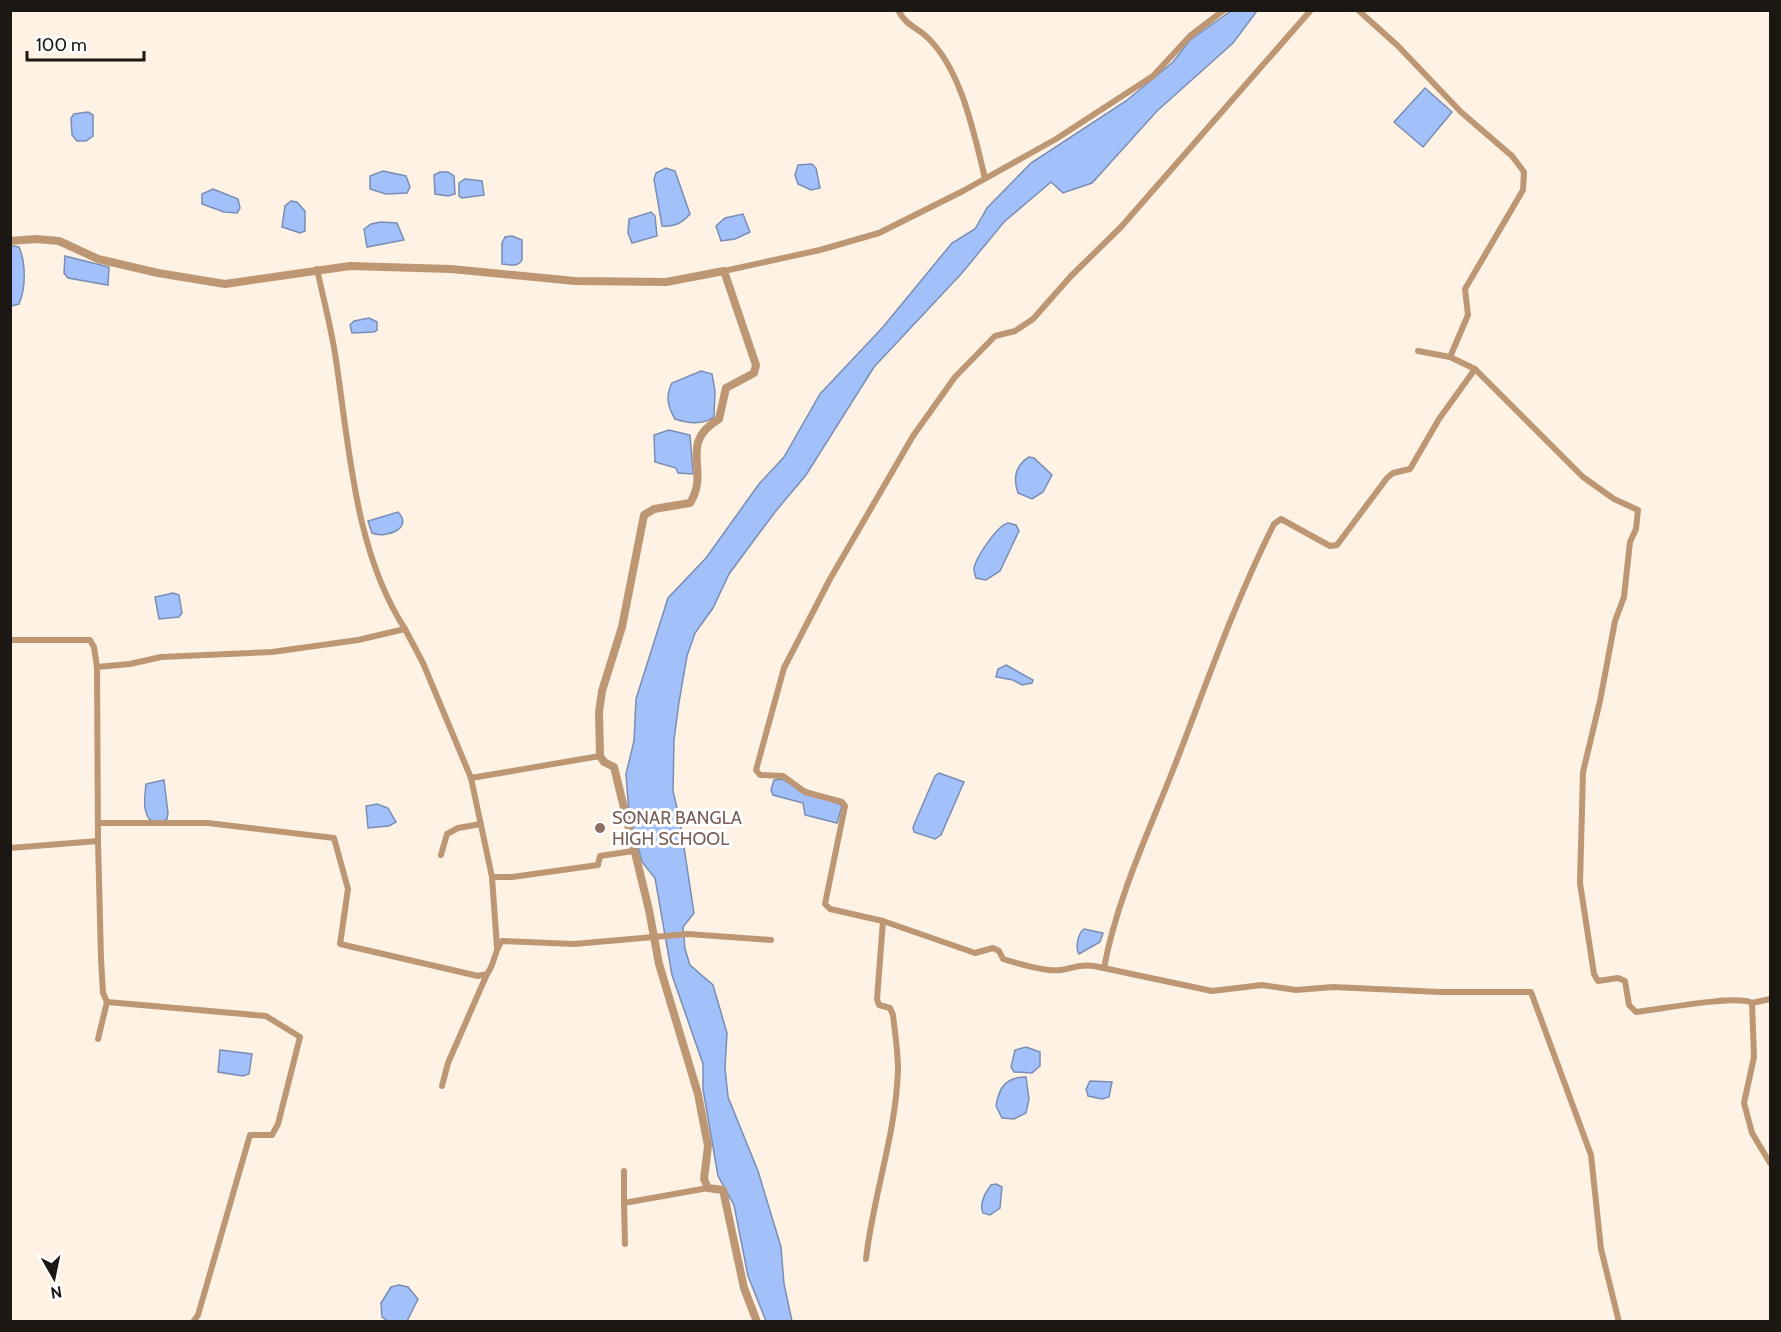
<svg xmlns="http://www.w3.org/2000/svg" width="1781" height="1332" viewBox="0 0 1781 1332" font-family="Cabin,sans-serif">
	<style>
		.water { fill: #a2c0f9; stroke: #7a8db4; stroke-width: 1.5 }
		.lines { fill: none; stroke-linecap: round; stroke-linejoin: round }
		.minor { stroke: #bd9774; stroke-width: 6 }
		.tertiary { stroke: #bd9774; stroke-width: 8 }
		.education-dot { fill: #8d6e63; stroke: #fff; stroke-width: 2 }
		.labels { text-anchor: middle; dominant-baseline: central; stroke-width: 6; stroke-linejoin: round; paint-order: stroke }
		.education-label { font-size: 18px; fill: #785e54; stroke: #fff; text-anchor: start }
	</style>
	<rect width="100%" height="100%" fill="#fdf2e3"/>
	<g class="water">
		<path d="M1231 11H1257L1233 43 1157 111 1092 183 1063 193 1051 182 1004 222 962 273 874 367 806 475 775 512 729 574 713 608 695 633 687 656 679 702 674 740 673 791 680 821 694 913 683 927 685 949 690 965 713 985 727 1033 725 1068 728 1097 758 1171 781 1247 784 1284 792 1321H766L748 1276 734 1205 718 1176 703 1089V1064L672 975 655 878 642 862 629 813 626 774 634 741 636 699 668 598 706 558 759 484 784 457 820 394 883 327 952 243 975 229 987 208 1031 163 1126 101 1173 62 1190 40Z"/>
		<path d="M1425 88 1452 112 1423 147 1394 122Z"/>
		<path d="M88 112 93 115V136L86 141H77L72 135 71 118 74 114Z"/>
		<path d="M812 164 816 168 820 188 811 190 798 184 795 175 798 165Z"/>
		<path d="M666 168 675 171 690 214C682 223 675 227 662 226L654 179 656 173Z"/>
		<path d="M383 171 406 176 410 187 407 193 386 194 370 189V176Z"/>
		<path d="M440 172H448L454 176 455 194 448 196 435 194 434 175Z"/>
		<path d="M465 179 482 181 484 195 462 198 459 196V183Z"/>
		<path d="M213 189 238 199 240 208 237 213 224 212 202 204V194Z"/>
		<path d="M297 202 305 211V231L300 233 282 227 285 206 291 201Z"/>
		<path d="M651 212 655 216 657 236 632 243 628 233 629 219Z"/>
		<path d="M743 214 750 232 735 239 721 241 716 226 725 218Z"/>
		<path d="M381 222 397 223 404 240 367 247 364 229 371 224Z"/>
		<path d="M512 236 522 240V260C519 267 508 265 502 264V243L505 237Z"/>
		<path d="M13 246 19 247C26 263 26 288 19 304L11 306 10 247Z"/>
		<path d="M65 256 109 267 108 285 68 278 64 273Z"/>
		<path d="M369 318 377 322V330L374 332 352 333 350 325 354 321Z"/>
		<path d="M701 371 712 374 715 391 714 417C703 425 687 423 675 419 668 407 665 396 672 383Z"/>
		<path d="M669 430 690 435 693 474 678 473 676 468 655 462 654 435Z"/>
		<path d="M1029 457 1034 458 1052 475 1043 492 1032 499 1018 493C1013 479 1015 466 1029 457Z"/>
		<path d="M398 512C414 528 386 539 372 533L368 521Z"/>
		<path d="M1008 523 1016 525 1019 531 1000 571 986 580 976 578C975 575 974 572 974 569 975 558 998 525 1008 523Z"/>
		<path d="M173 593 179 595 182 613 179 617 159 619 155 597Z"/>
		<path d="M1006 665 1033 680 1032 683 1022 685 1013 680 996 677 998 669Z"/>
		<path d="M939 773 964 782 941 835 935 839 914 832 913 827 935 776Z"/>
		<path d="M781 779 839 804 842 806 837 823 805 815 803 803 773 795 771 790 774 780Z"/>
		<path d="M164 780 168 813 167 819 162 822 150 820C142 810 145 796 146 784Z"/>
		<path d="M377 804 388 808 396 822 389 826 368 828 366 806Z"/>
		<path d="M1084 929 1103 933 1100 942 1079 954C1075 948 1078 933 1084 929Z"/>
		<path d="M1026 1047 1040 1052V1066L1032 1073 1014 1072 1011 1067 1015 1050Z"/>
		<path d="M220 1050 252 1054 249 1074 243 1076 218 1072Z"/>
		<path d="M1026 1077 1029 1099 1026 1113 1014 1119 1002 1118 996 1106C999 1087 1006 1077 1026 1077Z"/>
		<path d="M1090 1081 1112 1082 1109 1097 1102 1099 1088 1096 1086 1089Z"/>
		<path d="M996 1184 1002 1187 1000 1208 990 1215 983 1213C979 1204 985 1193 991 1185Z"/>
		<path d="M399 1285 408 1287 418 1299 407 1321H388L382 1317 381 1303 391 1287Z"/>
	</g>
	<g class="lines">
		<g class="minor">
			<path d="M898 10C907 27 916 26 928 38 962 71 974 134 985 178"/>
			<path d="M1311 10 1121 227 1071 276 1033 319 1015 331 995 336 955 377 913 436 830 579 784 668 756 770 760 775 783 776 805 792 842 802 845 806 825 904 830 909 883 921 975 953 993 948 999 951 1003 959C1016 963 1048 972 1061 970 1076 968 1077 964 1094 966L1212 991 1262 985 1296 990 1333 987 1440 992H1531L1591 1155 1601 1249 1619 1322"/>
			<path d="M1358 10 1398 46 1461 112 1512 156 1524 172 1523 190 1465 289 1468 315 1450 357 1475 369 1583 477 1614 499 1638 510 1636 529 1630 542 1624 597 1615 621 1600 701 1583 772 1580 883 1594 974 1598 981 1618 978 1625 981 1629 1005 1636 1012C1657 1010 1738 994 1752 1003L1754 1057 1744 1103 1752 1133 1770 1163"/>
			<path d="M317 269C324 302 333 334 337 367 350 455 356 553 405 629"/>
			<path d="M724 271 820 250 879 233 963 191 1056 139 1153 76 1190 36 1224 10"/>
			<path d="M1418 351 1450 357"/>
			<path d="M10 640H90L94 647 97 667"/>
			<path d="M471 778 492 877H512L598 865 600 856 633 851"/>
			<path d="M99 823H208L334 838 348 889 340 944 478 976 487 974C495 964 494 951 502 941L574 944 688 934 771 940"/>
			<path d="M98 841 101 959 103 993 107 1002 266 1016 300 1037 278 1124 272 1135H250L198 1315 193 1322"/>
			<path d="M10 848 98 841 97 667 130 664 161 657 272 652 358 640 405 629 423 663 471 778 600 756"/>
			<path d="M441 855 447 834 458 828 481 824"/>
			<path d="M492 877 497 947"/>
			<path d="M1104 968C1117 898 1149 831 1175 765 1206 685 1235 601 1274 524L1281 519 1330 546 1337 545 1387 478 1393 473 1410 469 1439 419 1475 369"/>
			<path d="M1752 1003 1770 999"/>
			<path d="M98 1039 107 1002"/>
			<path d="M442 1086 448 1063 487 974"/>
			<path d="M624 1171V1203L708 1188"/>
			<path d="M624 1203 625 1244"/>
			<path d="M866 1259C873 1196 896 1134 898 1070 898 1052 895 1033 893 1015L890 1008 879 1005 877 999 883 921"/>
		</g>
		<path class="tertiary" d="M10 241 36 239 59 241 98 259 158 273 225 284 350 266 451 269 575 281 666 282 724 271 756 365 754 373 726 388 719 419C677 444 711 470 690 503L654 509 644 515 622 627 602 691 599 712 600 756 604 762 614 767 649 910 659 964 698 1094 708 1146 704 1179 708 1188 723 1190 744 1288 757 1322"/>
	</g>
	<circle class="education-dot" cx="600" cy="828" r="6"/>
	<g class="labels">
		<g class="education-label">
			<text x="612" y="818">SONAR BANGLA<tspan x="612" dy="21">HIGH SCHOOL</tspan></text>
		</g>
	</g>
	<rect width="1781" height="1332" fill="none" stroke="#1b1712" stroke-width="24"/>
	<g transform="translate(54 1278) rotate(171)" stroke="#ffffff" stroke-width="4.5" paint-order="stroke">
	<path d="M0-4.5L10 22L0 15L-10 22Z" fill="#1b1712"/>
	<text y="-9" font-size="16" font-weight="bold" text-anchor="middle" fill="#1b1712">N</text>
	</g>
	<path d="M27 51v9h117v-9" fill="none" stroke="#1b1712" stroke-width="3"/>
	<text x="36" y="51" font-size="18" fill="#1b1712" stroke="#ffffff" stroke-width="4.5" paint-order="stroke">100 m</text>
</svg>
